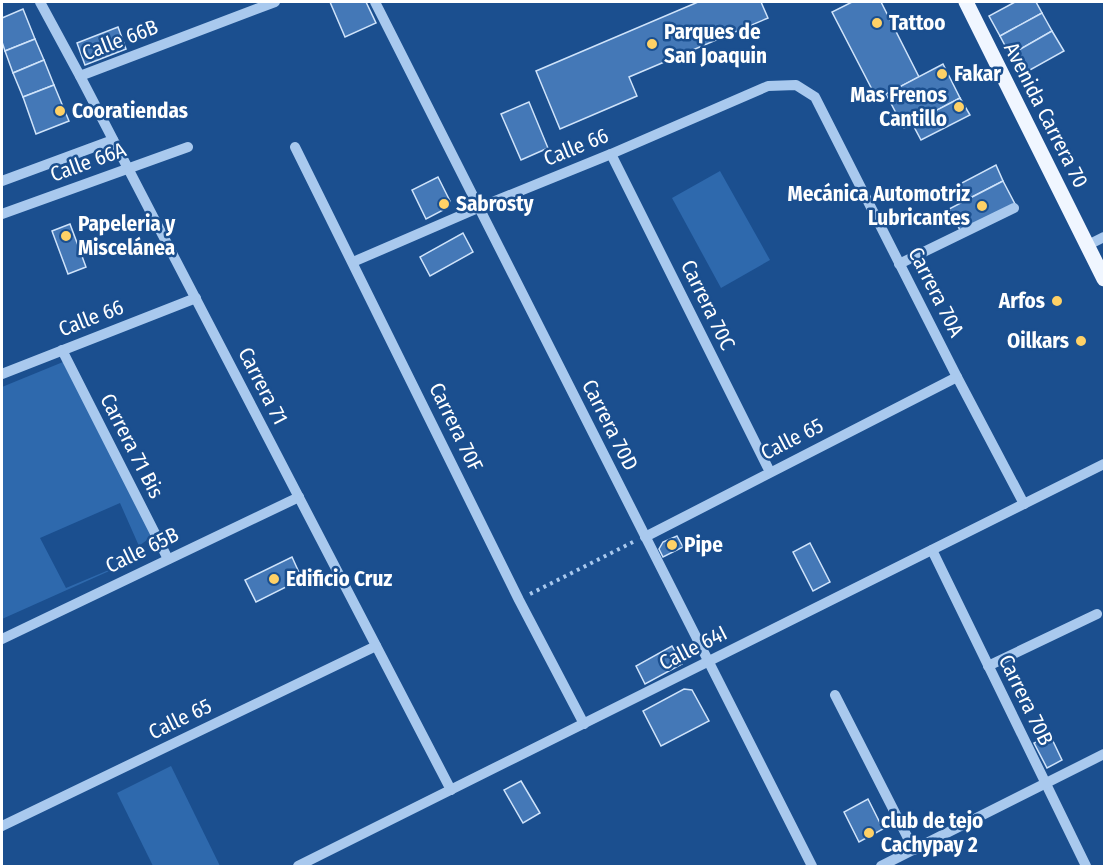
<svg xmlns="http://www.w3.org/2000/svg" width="1106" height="868" viewBox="0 0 1106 868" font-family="'Fira Sans Condensed',sans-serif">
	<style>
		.green { fill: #2e69ad }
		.building { fill: #4478b7; stroke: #cfe3fa; stroke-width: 1.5 }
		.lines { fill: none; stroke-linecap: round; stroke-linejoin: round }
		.path { stroke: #a9c9ee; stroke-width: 4; stroke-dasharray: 3 4.5; stroke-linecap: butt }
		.minor { stroke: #a9c9ee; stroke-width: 10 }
		.major { stroke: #f0f6ff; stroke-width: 15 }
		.poi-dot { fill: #ffd166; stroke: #1b4f8f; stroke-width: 2 }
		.labels { text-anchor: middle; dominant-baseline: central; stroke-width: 5; stroke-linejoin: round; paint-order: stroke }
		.poi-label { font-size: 21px; font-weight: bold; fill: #fff; stroke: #1b4f8f; text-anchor: start }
		.street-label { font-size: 21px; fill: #fff; stroke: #1b4f8f }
	</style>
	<rect width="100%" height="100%" fill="#1b4f8f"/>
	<g class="green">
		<path d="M720 171 770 260 721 288 672 198Z"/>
		<path d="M63 362 152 536 139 546 120 503 40 538 66 588 154 551 2 619V387Z"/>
		<path d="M171 766 220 866H153L117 793Z"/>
	</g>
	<g class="building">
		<path d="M330 2H366L376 23 345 37Z"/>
		<path d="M698 2H761L768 18 629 77 637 96 560 129 536 71Z"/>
		<path d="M852 2H881L919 77 877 99 832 12Z"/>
		<path d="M1015 2H1036L1042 13 1000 36 989 16Z"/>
		<path d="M23 9 35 39 5 51 2 42V18Z"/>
		<path d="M1042 13 1052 31 1010 55 1000 36Z"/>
		<path d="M118 27 126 49 85 65 77 43Z"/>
		<path d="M1052 31 1064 51 1021 75 1010 55Z"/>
		<path d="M35 39 44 60 13 73 5 51Z"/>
		<path d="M44 60 54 85 23 97 13 73Z"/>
		<path d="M943 64 960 98 904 128 886 94Z"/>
		<path d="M54 85 69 121 36 134 23 97Z"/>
		<path d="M960 98 970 115 921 140 912 123Z"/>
		<path d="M529 102 548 148 521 160 501 114Z"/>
		<path d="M996 165 1003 181 966 200 958 185Z"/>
		<path d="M438 177 450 201 447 208 426 219 412 190Z"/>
		<path d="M1003 181 1015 204 961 232 949 209Z"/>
		<path d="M70 224 86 267 68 274 52 231Z"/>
		<path d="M463 233 473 252 430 276 420 257Z"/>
		<path d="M677 536 683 547 663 557 659 549 663 542Z"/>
		<path d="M810 543 830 582 813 591 793 552Z"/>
		<path d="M292 557 302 579 256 602 245 580Z"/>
		<path d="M672 646 682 664 645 684 636 666Z"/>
		<path d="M684 689 692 690 709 721 661 746 643 711Z"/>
		<path d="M1050 735 1062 760 1047 768 1034 743Z"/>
		<path d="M521 781 540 813 523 823 504 790Z"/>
		<path d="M868 799 883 829 859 842 844 812Z"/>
	</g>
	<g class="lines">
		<path class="path" d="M530 594 633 542"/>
		<g class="minor">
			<path d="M40 2 80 76 451 790"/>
			<path d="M375 2 812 866"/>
			<path d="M80 76 275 2"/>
			<path d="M295 147 519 600 584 724"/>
			<path d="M611 154 770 472"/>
			<path d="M2 181 113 140"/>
			<path d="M2 214 188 147"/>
			<path d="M1088 245 1104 237"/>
			<path d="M353 262 478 208 611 154 768 86 796 85 815 97 957 377 1024 504"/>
			<path d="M899 264 1014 208"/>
			<path d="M62 350 168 559"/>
			<path d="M2 374 196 298"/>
			<path d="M645 537 957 377"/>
			<path d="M932 550 1086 866"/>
			<path d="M2 639 299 497"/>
			<path d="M988 666 1097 614"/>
			<path d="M835 695 914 850"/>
			<path d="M2 826 376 646"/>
			<path d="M298 866 1104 464"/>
			<path d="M881 866 1104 754"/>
		</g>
		<path class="major" d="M966 2 1104 279"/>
	</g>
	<g class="poi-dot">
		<circle cx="877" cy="23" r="6"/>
		<circle cx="652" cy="44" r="6"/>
		<circle cx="942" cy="74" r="6"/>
		<circle cx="959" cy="107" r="6"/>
		<circle cx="60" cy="111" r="6"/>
		<circle cx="444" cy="204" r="6"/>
		<circle cx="982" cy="206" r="6"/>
		<circle cx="66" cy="236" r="6"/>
		<circle cx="1057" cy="301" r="6"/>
		<circle cx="1081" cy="341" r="6"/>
		<circle cx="672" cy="545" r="6"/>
		<circle cx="274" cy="579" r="6"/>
		<circle cx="869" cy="833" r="6"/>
	</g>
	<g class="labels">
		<g class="poi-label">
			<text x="889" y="23">Tattoo</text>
			<text x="664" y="32">Parques de<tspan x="664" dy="24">San Joaquin</tspan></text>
			<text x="954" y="74">Fakar</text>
			<text x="947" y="95" text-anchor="end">Mas Frenos<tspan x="947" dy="24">Cantillo</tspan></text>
			<text x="72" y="111">Cooratiendas</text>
			<text x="970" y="194" text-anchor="end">Mecánica Automotriz<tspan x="970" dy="24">Lubricantes</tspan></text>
			<text x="456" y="204">Sabrosty</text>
			<text x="78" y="224">Papeleria y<tspan x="78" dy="24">Miscelánea</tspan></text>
			<text x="1045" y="301" text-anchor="end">Arfos</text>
			<text x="1069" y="341" text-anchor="end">Oilkars</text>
			<text x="684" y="545">Pipe</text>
			<text x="286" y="579">Edificio Cruz</text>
			<text x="881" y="821">club de tejo<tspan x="881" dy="24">Cachypay 2</tspan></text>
		</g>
		<g class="street-label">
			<text transform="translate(120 40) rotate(-21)">Calle 66B</text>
			<text transform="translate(1046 115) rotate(63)">Avenida Carrera 70</text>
			<text transform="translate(576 147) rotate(-22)">Calle 66</text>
			<text transform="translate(88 162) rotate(-20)">Calle 66A</text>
			<text transform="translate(936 292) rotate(63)">Carrera 70A</text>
			<text transform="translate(708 305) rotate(64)">Carrera 70C</text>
			<text transform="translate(91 318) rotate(-21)">Calle 66</text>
			<text transform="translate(263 386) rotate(63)">Carrera 71</text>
			<text transform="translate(610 425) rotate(63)">Carrera 70D</text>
			<text transform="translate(456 427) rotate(64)">Carrera 70F</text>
			<text transform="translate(792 439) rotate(-27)">Calle 65</text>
			<text transform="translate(132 446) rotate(63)">Carrera 71 Bis</text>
			<text transform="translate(142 550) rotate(-26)">Calle 65B</text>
			<text transform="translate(693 648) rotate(-27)">Calle 64I</text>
			<text transform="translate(1026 700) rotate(64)">Carrera 70B</text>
			<text transform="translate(180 719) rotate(-26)">Calle 65</text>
		</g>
	</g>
	<rect width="1106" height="868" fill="none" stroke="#ffffff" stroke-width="6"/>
</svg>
